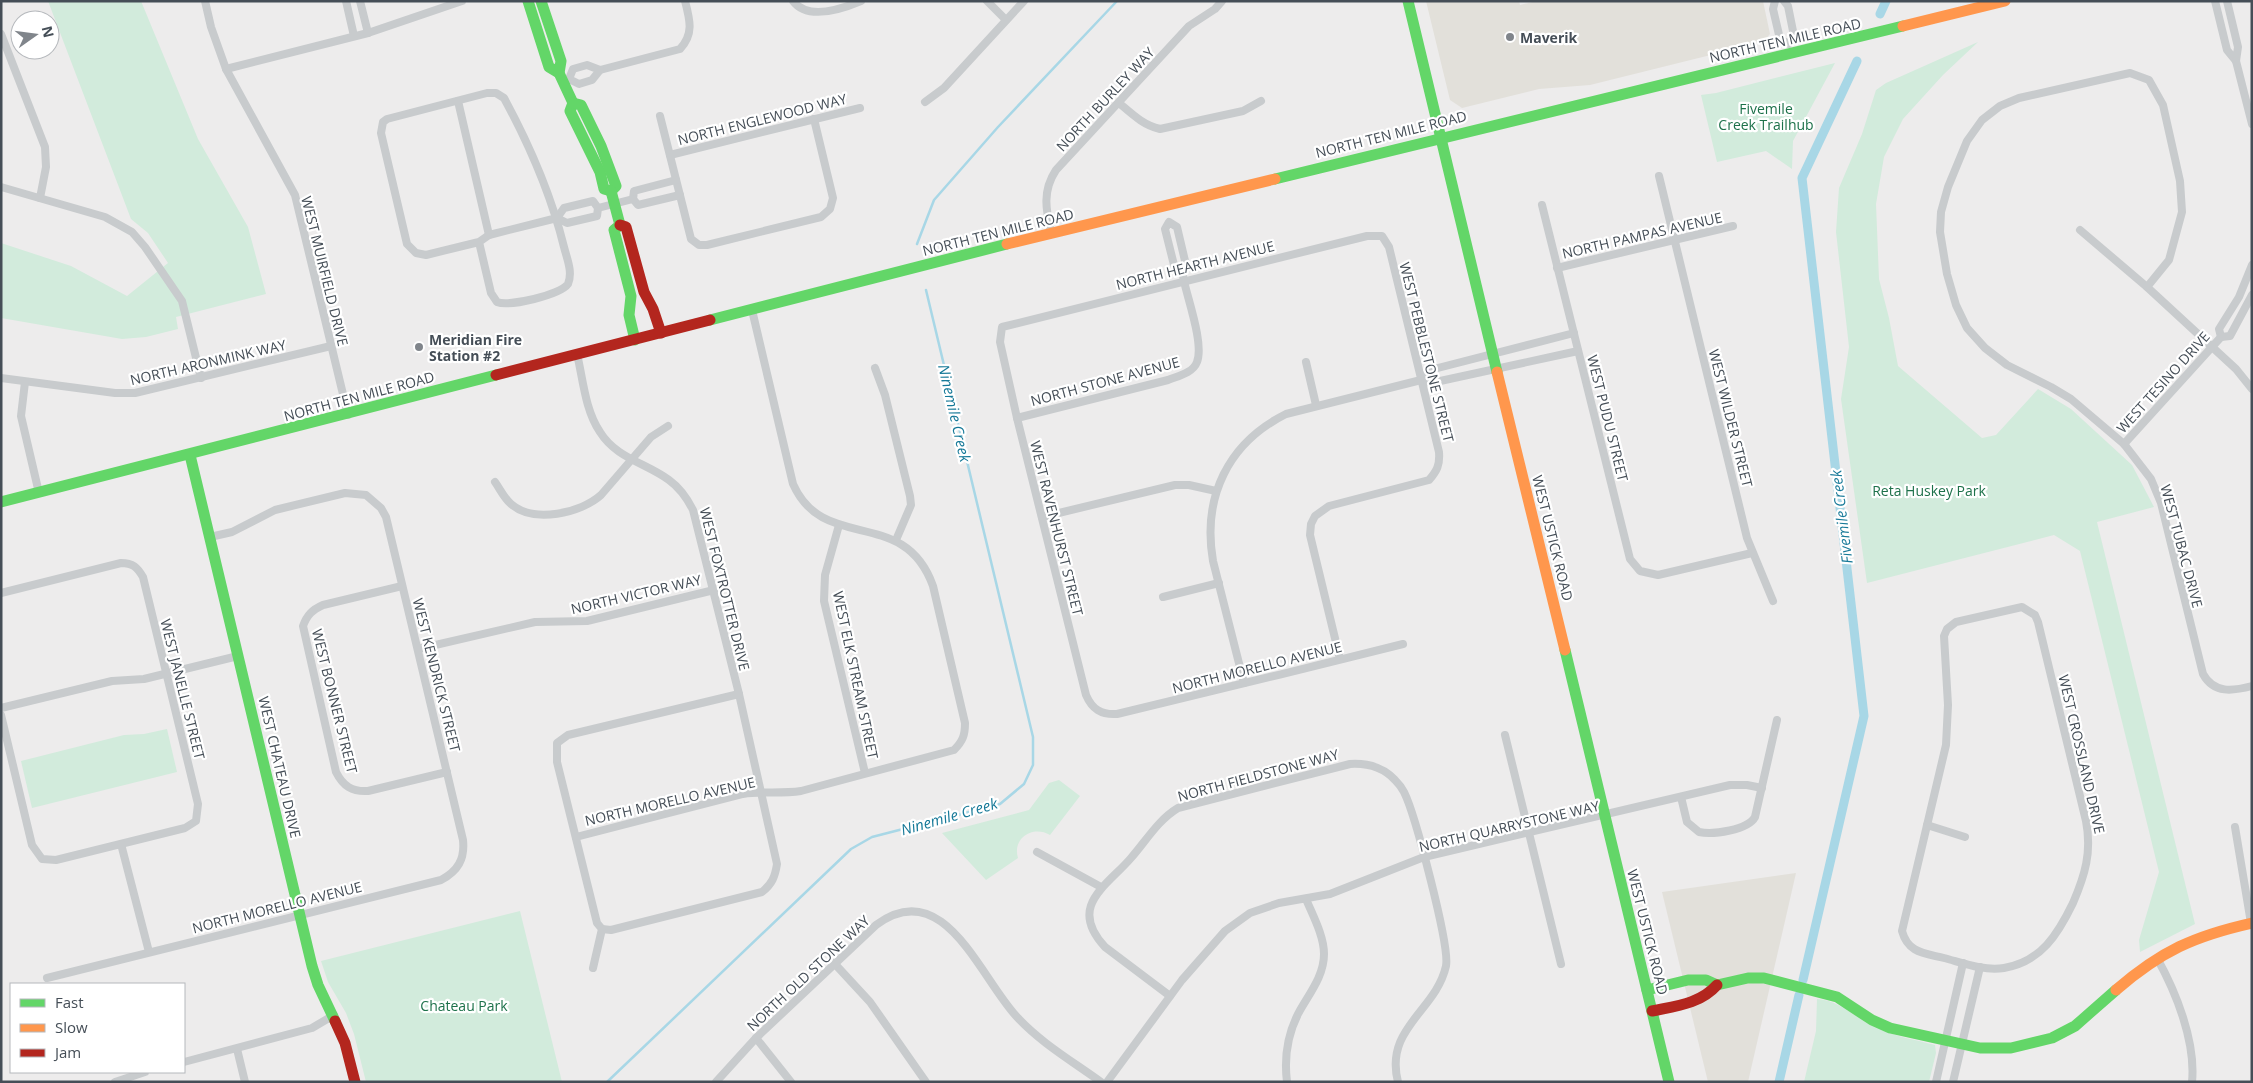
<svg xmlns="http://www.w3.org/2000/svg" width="2253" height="1083" viewBox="0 0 2253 1083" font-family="'Open Sans',sans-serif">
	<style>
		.commercial { fill: #e2e0da }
		.green { fill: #d2ebdc }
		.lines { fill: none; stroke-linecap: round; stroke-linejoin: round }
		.stream { stroke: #a8d7e6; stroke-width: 2.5 }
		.canal { stroke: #a8d7e6; stroke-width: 9 }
		.street { stroke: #c8cbcd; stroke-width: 8 }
		.fast { stroke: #63d668; stroke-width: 11 }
		.slow { stroke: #ff974d; stroke-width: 11 }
		.jam { stroke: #b3261e; stroke-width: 11 }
		.poi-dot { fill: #80858b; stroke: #fff; stroke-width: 2 }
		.labels { text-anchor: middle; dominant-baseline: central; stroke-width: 4.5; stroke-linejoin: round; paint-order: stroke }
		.poi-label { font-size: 14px; font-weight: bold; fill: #454e57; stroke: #fff; text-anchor: start }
		.street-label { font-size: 14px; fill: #454e57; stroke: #fff }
		.park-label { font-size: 14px; fill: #1d714a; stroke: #fff }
		.water-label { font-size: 15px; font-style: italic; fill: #167998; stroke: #fff }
	</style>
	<rect width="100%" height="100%" fill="#edecec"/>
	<g class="commercial">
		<path d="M1426 1H1519L1520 5 1537 1H1763L1770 34 1763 42 1590 85 1539 89 1462 108 1450 100Z"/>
		<path d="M1796 873 1748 1082H1708L1662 892Z"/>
	</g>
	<g class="green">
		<path d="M48 1H141L198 139 248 227 266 294 176 317 178 329 146 337 122 339 1 318V243L71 266 127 296 168 263 148 233 131 219Z"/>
		<path d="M1978 42 1943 75 1903 119 1884 157 1876 204 1879 279 1889 318 1898 366 1982 438 1996 435 2038 389 2071 409 2132 465 2154 507 2097 522 2195 924 2140 952 2139 940 2159 872 2080 551 2054 535 1867 583 1841 399 1849 347 1836 232 1839 188 1862 134 1876 90 1886 83Z"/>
		<path d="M1835 63 1793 141 1792 169 1766 151 1717 162 1701 95 1716 93Z"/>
		<path d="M167 729 177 772 32 808 21 761 124 735 144 734Z"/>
		<path d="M1059 780 1080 796 1050 835C1033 825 1012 838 1018 858L986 880 942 833 1029 810 1049 783Z"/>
		<path d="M520 911 562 1082H366L354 1034 346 1013 328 982 321 961Z"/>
		<path d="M1817 999C1840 1000 1856 1019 1876 1028 1894 1036 1916 1040 1935 1045L1936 1053 1929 1082H1804L1816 1031Z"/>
	</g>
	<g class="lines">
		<g class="stream">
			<path d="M917 244 934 200 998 127 1117 1"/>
			<path d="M607 1082 851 849 872 837 1000 804 1024 784 1033 765V737L926 290"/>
		</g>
		<g class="canal">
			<path d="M1880 14 1886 1"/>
			<path d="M1803 980 1864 716 1802 178 1857 61"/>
			<path d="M1779 1082 1799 995"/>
		</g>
		<g class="street">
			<path d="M205 1 211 27 226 69 295 195 348 415"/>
			<path d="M346 1 354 36"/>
			<path d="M360 1 368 33"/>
			<path d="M793 1C808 21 842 9 861 1"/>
			<path d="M987 1 1006 20"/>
			<path d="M1775 1 1773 9 1780 39 1789 44 1794 36 1788 6 1784 1"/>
			<path d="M2215 1 2227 50 2236 61 2238 47 2227 1"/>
			<path d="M1 34 45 147 46 167 40 198"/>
			<path d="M2236 61 2252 124"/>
			<path d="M226 69 368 33 462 1"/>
			<path d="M600 70 680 49C694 34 690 20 685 1"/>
			<path d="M563 83 569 79 573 69 587 65 600 70 592 80 579 84 569 79"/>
			<path d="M458 101 489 235"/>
			<path d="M925 102 944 88 1024 1"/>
			<path d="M1119 103C1132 114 1143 125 1160 129L1243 111 1261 101"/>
			<path d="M660 116 691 239 699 245H707L821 217 830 209 833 198 814 119"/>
			<path d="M670 155 860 108"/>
			<path d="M1659 176 1747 538 1773 601"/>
			<path d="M1 187 105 217 132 232 145 247 182 301 201 378"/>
			<path d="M633 199 638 205 680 195"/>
			<path d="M633 199 634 191 676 180"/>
			<path d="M593 201 598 208 597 216 567 223 557 218 564 208Z"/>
			<path d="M1542 205 1630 559 1640 571 1658 575 1752 553"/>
			<path d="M598 208 633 199"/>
			<path d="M2080 230 2147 287 2236 369 2252 389"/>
			<path d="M1051 233C1046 210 1042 191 1056 170L1189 26 1215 9 1222 1"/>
			<path d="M479 242 491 293 497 302C509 307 560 295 568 284 573 272 567 259 564 247 551 194 530 146 504 98L496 93H487L387 119 383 122 381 133 407 244 416 253 426 255 479 242 489 235 557 218"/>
			<path d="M1557 268 1733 226"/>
			<path d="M2147 287 2169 260 2182 212 2180 181 2163 105 2149 80 2130 73 2019 98 2000 106 1982 120 1967 141 1948 187 1941 212 1940 232 1947 274 1956 305 1967 328 1985 348 2007 365 2051 387 2071 399 2124 444 2151 479 2161 503 2203 674C2214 694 2233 691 2252 686"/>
			<path d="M1574 333 1430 370 1421 380 1431 383 1578 351"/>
			<path d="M2221 337 2219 329 2239 297 2252 265"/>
			<path d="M577 354C583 379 585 410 600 432 616 458 646 463 669 480 680 488 687 498 693 510L739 694 777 864C775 877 772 884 762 892L611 930 602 929"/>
			<path d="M1306 362 1316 405"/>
			<path d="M875 368 885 395 910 496 911 505 896 540"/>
			<path d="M1 378 115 393H135L331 346"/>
			<path d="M25 382 21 416 39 493"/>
			<path d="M1017 418 1168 380C1178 376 1193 373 1197 362 1204 344 1188 300 1184 281L1182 270 1186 265 1177 227 1169 222 1165 229 1174 265 1182 270"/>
			<path d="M2124 444 2221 337 2230 336 2252 295"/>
			<path d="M495 482C500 489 504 498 511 504 534 524 581 513 601 495L651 437 668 426"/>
			<path d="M1042 517 1175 485H1189L1216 491"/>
			<path d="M839 525 825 575 824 601 865 773"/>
			<path d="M402 586 323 605C312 610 307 615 303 626L336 772C343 786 352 792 368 791L447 772"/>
			<path d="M1 593 121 563C133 563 137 567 143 577L198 804 196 821 185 828 56 860 42 859 32 845 1 715"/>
			<path d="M1163 597 1219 583"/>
			<path d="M2022 607 2035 615 2038 622 2086 821C2092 852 2085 875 2073 903 2058 934 2041 962 2004 968 1983 971 1963 963 1944 958 1924 953 1908 953 1902 931L1946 745 1948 705 1944 636 1947 629 1956 622Z"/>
			<path d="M418 649 535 622 587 621 714 590"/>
			<path d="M1340 659 1310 535 1311 524 1315 516 1329 506 1429 480C1437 471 1440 465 1439 452L1389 247 1382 236H1367L1002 327 1000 342 1017 418 1086 695C1092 709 1101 715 1117 714 1212 691 1308 668 1403 644"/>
			<path d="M1244 683 1213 561C1202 497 1228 443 1286 414L1421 380"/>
			<path d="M1 708 112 681 144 679 238 656"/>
			<path d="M1505 735 1561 964"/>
			<path d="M1681 797 1687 822 1699 832C1713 835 1748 830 1755 817L1777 720"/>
			<path d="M1927 825 1965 837"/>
			<path d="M2235 827 2251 923"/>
			<path d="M576 837 743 794C763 791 781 794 801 791L954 750C963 741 965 735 965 723L933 586C904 505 824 554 793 484L752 310"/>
			<path d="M121 844 149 952"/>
			<path d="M1037 852 1101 887"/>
			<path d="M2157 958C2176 992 2196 1042 2192 1082"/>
			<path d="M834 963 870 1002 926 1082"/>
			<path d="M593 968 602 929 597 923 557 762V743L568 735 739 694"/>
			<path d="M47 978 441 880C458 871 465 859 463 840L386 517 381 508 366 495 345 493 275 510 232 532 210 537"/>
			<path d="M1170 996 1105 947C1067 906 1107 886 1131 858 1146 841 1158 820 1178 808L1350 764C1367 763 1383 767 1395 780 1398 783 1402 788 1404 792 1415 814 1450 946 1446 966 1436 1011 1384 1028 1398 1082"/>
			<path d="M756 1038 791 1082"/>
			<path d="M237 1049 245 1082"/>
			<path d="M184 1062 312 1028 334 1015"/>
			<path d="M115 1082 145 1072"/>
			<path d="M716 1082 756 1038 876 925C944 874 980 978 1017 1017 1041 1043 1072 1061 1101 1082"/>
			<path d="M1107 1082 1182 980 1225 931 1250 913 1279 903 1330 894 1424 857 1730 785H1747L1762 788"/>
			<path d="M1287 1082C1284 1058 1287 1036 1298 1014 1308 995 1324 977 1324 954 1324 936 1313 916 1306 899"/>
			<path d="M1936 1082 1963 963"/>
			<path d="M1953 1082 1980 967"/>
		</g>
		<g class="fast">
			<path d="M528 1 549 67 559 73 573 103 570 111 600 172 604 189 611 191"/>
			<path d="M541 1 561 61 559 73"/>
			<path d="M1408 1 1497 372"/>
			<path d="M573 103 581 105 601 146 616 186 611 191"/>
			<path d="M1275 179 1903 26"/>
			<path d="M611 191 620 225"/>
			<path d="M620 225 614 230 631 296 629 315 635 340"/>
			<path d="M710 320 1007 244"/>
			<path d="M190 455 312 966 318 985 335 1021"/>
			<path d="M1 502 496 375"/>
			<path d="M1565 650 1669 1082"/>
			<path d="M1647 990 1688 980H1706L1717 985 1748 978H1764L1837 997 1872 1020 1890 1028 1980 1048H2011L2052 1038 2075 1026 2116 990"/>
		</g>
		<g class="slow">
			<path d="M1903 26 2005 1"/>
			<path d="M1007 244 1275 179"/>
			<path d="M1497 372 1565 650"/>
			<path d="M2116 990C2161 951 2194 936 2252 923"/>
		</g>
		<g class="jam">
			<path d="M620 225 626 227 644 292 653 309 661 333"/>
			<path d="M496 375 710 320"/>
			<path d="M1652 1011C1676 1006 1700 1004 1717 985"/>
			<path d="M335 1021 345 1043 355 1082"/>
		</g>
	</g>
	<g class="poi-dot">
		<circle cx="1510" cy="37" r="5"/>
		<circle cx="419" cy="347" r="5"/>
	</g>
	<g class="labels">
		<g class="poi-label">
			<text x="1520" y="37">Maverik</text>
			<text x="429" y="339">Meridian Fire<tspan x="429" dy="16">Station #2</tspan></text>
		</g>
		<g class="street-label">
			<text transform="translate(1785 40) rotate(-13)">NORTH TEN MILE ROAD</text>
			<text transform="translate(1105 99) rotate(-47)">NORTH BURLEY WAY</text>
			<text transform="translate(762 119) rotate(-14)">NORTH ENGLEWOOD WAY</text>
			<text transform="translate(1391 134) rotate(-14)">NORTH TEN MILE ROAD</text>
			<text transform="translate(998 232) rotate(-14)">NORTH TEN MILE ROAD</text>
			<text transform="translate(1642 235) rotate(-13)">NORTH PAMPAS AVENUE</text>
			<text transform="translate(1195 265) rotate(-14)">NORTH HEARTH AVENUE</text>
			<text transform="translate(325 271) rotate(76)">WEST MUIRFIELD DRIVE</text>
			<text transform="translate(1427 352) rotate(76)">WEST PEBBLESTONE STREET</text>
			<text transform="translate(208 362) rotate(-13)">NORTH ARONMINK WAY</text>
			<text transform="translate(1105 381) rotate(-15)">NORTH STONE AVENUE</text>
			<text transform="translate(2163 382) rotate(-48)">WEST TESINO DRIVE</text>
			<text transform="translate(359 396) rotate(-15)">NORTH TEN MILE ROAD</text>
			<text transform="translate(1608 418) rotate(76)">WEST PUDU STREET</text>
			<text transform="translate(1731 418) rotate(76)">WEST WILDER STREET</text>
			<text transform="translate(1057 528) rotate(76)">WEST RAVENHURST STREET</text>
			<text transform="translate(1553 538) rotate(76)">WEST USTICK ROAD</text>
			<text transform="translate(2182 546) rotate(75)">WEST TUBAC DRIVE</text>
			<text transform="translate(725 589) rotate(76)">WEST FOXTROTTER DRIVE</text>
			<text transform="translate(636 594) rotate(-13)">NORTH VICTOR WAY</text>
			<text transform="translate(1257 667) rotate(-14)">NORTH MORELLO AVENUE</text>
			<text transform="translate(437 675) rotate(76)">WEST KENDRICK STREET</text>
			<text transform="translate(856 675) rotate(78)">WEST ELK STREAM STREET</text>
			<text transform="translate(183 689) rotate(76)">WEST JANELLE STREET</text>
			<text transform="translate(335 701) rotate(76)">WEST BONNER STREET</text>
			<text transform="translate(2082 754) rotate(77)">WEST CROSSLAND DRIVE</text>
			<text transform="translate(280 767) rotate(77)">WEST CHATEAU DRIVE</text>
			<text transform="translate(1258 775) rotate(-15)">NORTH FIELDSTONE WAY</text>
			<text transform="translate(670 801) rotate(-13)">NORTH MORELLO AVENUE</text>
			<text transform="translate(1509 826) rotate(-13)">NORTH QUARRYSTONE WAY</text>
			<text transform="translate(277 907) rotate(-14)">NORTH MORELLO AVENUE</text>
			<text transform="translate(1648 932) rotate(76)">WEST USTICK ROAD</text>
			<text transform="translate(808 973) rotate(-43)">NORTH OLD STONE WAY</text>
		</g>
		<g class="park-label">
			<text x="1766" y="108">Fivemile<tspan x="1766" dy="16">Creek Trailhub</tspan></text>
			<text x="1929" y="490">Reta Huskey Park</text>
			<text x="464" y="1005">Chateau Park</text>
		</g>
		<g class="water-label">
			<text transform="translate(955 413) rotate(77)">Ninemile Creek</text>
			<text transform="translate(1841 517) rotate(-97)">Fivemile Creek</text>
			<text transform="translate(949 816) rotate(-16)">Ninemile Creek</text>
		</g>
	</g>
	<rect width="2253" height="1083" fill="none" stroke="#454e57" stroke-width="5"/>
	<rect x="10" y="983" width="175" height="90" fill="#ffffff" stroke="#b5b8bc"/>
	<rect x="20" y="999" width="25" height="8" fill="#63d668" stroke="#b5b8bc"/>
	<text x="55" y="1008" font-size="15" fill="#454e57">Fast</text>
	<rect x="20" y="1024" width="25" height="8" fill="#ff974d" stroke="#b5b8bc"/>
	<text x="55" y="1033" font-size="15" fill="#454e57">Slow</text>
	<rect x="20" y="1049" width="25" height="8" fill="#b3261e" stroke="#b5b8bc"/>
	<text x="55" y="1058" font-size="15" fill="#454e57">Jam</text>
	<g transform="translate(35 35) rotate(76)"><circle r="24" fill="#ffffff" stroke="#b5b8bc"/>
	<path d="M0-4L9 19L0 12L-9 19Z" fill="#80858b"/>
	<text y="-8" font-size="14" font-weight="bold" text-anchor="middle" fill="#454e57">N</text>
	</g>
</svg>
